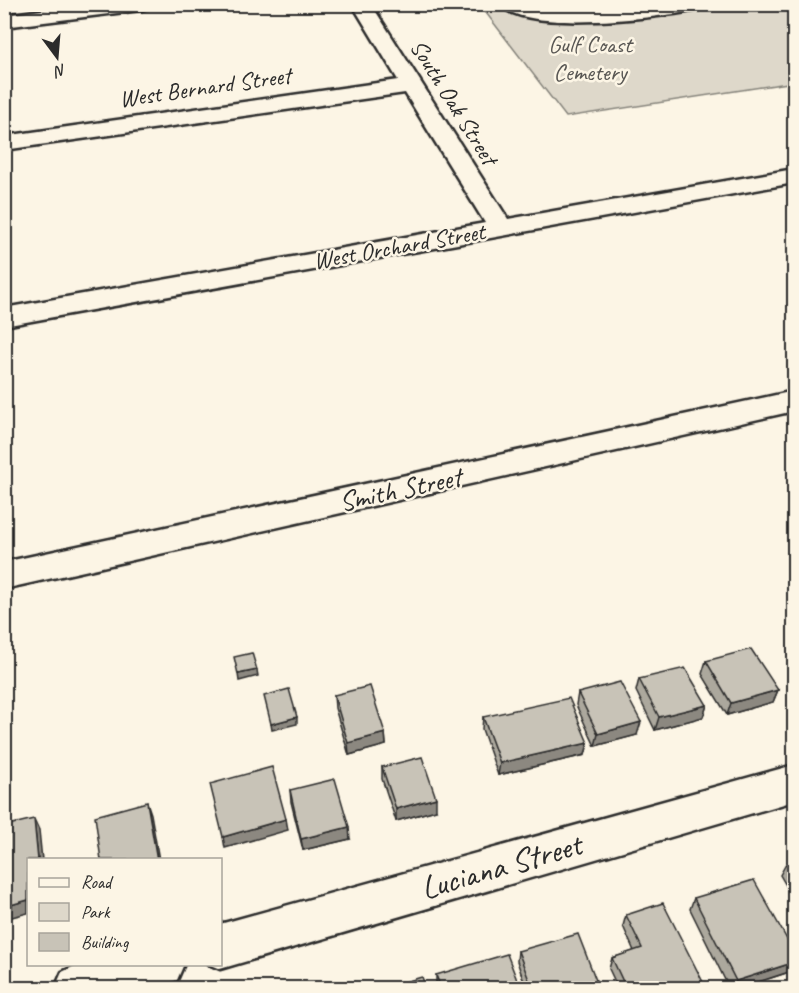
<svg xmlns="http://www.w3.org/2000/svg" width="799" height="993" viewBox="0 0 799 993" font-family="Caveat,sans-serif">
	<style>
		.green { fill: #ded8ca; stroke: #84827a; stroke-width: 1.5 }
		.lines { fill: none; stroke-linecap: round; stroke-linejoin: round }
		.minor-casing { stroke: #2b2b2b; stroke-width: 5 }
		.minor { fill: #fcf5e5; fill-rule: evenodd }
		.wall { fill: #aca89d; stroke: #2b2b2b; stroke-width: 1.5 }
		.shaded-wall { fill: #8c8880; stroke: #2b2b2b; stroke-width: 1.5 }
		.building { fill: #c8c3b7; stroke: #2b2b2b; stroke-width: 1.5 }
		.labels { text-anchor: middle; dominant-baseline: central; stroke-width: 5; stroke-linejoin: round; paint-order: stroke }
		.far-park-label { font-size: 24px; fill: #585653; stroke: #fcf5e5 }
		.far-street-label { font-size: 24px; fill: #2b2b2b; stroke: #fcf5e5 }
		.street-label { font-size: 28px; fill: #2b2b2b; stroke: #fcf5e5 }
		.near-street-label { font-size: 33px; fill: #2b2b2b; stroke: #fcf5e5 }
	</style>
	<rect width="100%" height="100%" fill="#fcf5e5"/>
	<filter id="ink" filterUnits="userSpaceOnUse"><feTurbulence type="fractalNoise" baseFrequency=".0167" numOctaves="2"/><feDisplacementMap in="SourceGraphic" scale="12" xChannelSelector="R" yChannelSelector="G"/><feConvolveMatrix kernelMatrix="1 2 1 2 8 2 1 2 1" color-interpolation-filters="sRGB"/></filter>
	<g filter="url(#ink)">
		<path class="green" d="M480 5H794V82L566 117Z"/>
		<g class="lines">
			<g class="minor-casing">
				<g id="minor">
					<path d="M89 4H150L148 8 141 10 4 27V15Z"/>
					<path d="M352 4H371L508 219 794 169V183L4 326V308L485 223 405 93 4 150V136L398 80Z"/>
					<path d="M500 4 572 9 708 4 706 8C671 17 522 35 500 4Z"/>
					<path d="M794 391V411L4 589V562Z"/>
					<path d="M794 765V801L220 969 208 964H220V924Z"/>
					<path d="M79 964H184L177 980 155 988H55L62 972Z"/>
				</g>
			</g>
			<use href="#minor" class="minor"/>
		</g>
		<g class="wall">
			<path d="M706 661 778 690 773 702 727 715 702 674Z"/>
			<path d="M639 679 707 705 703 717 655 730 636 691Z"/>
			<path d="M578 693 637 735 595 746 576 705Z"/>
			<path d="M334 695 385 733 386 745 349 755 335 708Z"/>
			<path d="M483 717 588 743 585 755 498 775 482 729Z"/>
			<path d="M382 767 436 810 396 821 382 779Z"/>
			<path d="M290 790 350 839 303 850 291 802Z"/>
			<path d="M795 861V901L780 875 786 864Z"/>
			<path d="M694 898 795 954V967L792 971 740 988H729L690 909Z"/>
			<path d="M626 915 706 988H618L609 969 612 958 634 951 623 926Z"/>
			<path d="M518 951 599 988H526L517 961Z"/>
			<path d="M436 975 520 988H437L436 986Z"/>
		</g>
		<g class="shaded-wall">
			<path d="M257 670 258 676 239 681 238 674Z"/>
			<path d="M778 690 773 702 727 715 731 703Z"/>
			<path d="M707 705 703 717 655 730 659 717Z"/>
			<path d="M297 717V724L272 730 271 724Z"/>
			<path d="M641 722 637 735 595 746 598 734Z"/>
			<path d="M385 733 386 745 349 755 348 743Z"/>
			<path d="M588 743 585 755 498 775 500 763Z"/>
			<path d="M436 798V810L396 821V809Z"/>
			<path d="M147 802 151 814 159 860H157Z"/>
			<path d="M34 819 39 830 42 860H38Z"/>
			<path d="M286 819 288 830 225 848 223 837Z"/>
			<path d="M349 827 350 839 303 850 301 839Z"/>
			<path d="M28 900V913L4 919V907Z"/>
			<path d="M795 962V967L792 971 740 988H732L736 981Z"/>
		</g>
		<g class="building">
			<path d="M751 649 778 690 731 703 706 661Z"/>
			<path d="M252 653 257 670 238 674 234 657Z"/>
			<path d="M685 668 707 705 659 717 639 679Z"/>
			<path d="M620 682 641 722 598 734 578 693Z"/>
			<path d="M370 686 385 733 348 743 334 695Z"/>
			<path d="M289 689 297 717 271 724 264 696Z"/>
			<path d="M569 698 588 743 500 763 483 717Z"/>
			<path d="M422 757 436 798 396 809 382 767Z"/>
			<path d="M272 767 286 819 223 837 210 784Z"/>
			<path d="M335 779 349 827 301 839 290 790Z"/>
			<path d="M147 802 157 860H101L95 816Z"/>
			<path d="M34 819 38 860H28V900L4 907V826Z"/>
			<path d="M795 861V879L786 864Z"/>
			<path d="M754 880 795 954V962L736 981 694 898Z"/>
			<path d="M663 903 706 988H626L612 958 642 948 626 915Z"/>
			<path d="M578 934 599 988H532L518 951Z"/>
			<path d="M507 954 520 988H441L436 975Z"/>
			<path d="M422 977 426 988H384Z"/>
		</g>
	</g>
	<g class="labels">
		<g class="far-park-label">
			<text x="590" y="44">Gulf Coast<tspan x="590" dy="28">Cemetery</tspan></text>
		</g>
		<g class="far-street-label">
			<text transform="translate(205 87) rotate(-8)">West Bernard Street</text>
			<text transform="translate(454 102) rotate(58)">South Oak Street</text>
			<text transform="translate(399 246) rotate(-10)">West Orchard Street</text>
		</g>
		<g class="street-label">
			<text transform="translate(400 489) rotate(-12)">Smith Street</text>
		</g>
		<g class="near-street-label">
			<text transform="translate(501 866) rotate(-16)">Luciana Street</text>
		</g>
	</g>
	<rect width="799" height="993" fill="none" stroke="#fcf5e5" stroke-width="24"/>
	<rect x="12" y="12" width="775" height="969" fill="none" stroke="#2b2b2b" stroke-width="2" filter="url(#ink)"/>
	<rect x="27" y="858" width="195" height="108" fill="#fcf5e5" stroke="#a8a49b" stroke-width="1.5"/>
	<rect x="39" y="878" width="30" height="9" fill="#fcf5e5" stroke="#a8a49b" stroke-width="1.5"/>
	<text x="81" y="888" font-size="18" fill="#2b2b2b">Road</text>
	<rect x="39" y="903" width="30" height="18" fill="#ded8ca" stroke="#a8a49b" stroke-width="1.5"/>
	<text x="81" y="918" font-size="18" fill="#2b2b2b">Park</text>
	<rect x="39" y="933" width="30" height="18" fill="#c8c3b7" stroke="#a8a49b" stroke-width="1.5"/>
	<text x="81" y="948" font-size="18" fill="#2b2b2b">Building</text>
	<g transform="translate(57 57) rotate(164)" stroke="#fcf5e5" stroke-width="4.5" paint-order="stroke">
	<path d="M0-4.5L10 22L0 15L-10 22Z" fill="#2b2b2b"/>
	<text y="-9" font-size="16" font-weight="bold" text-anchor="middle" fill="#2b2b2b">N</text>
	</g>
</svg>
